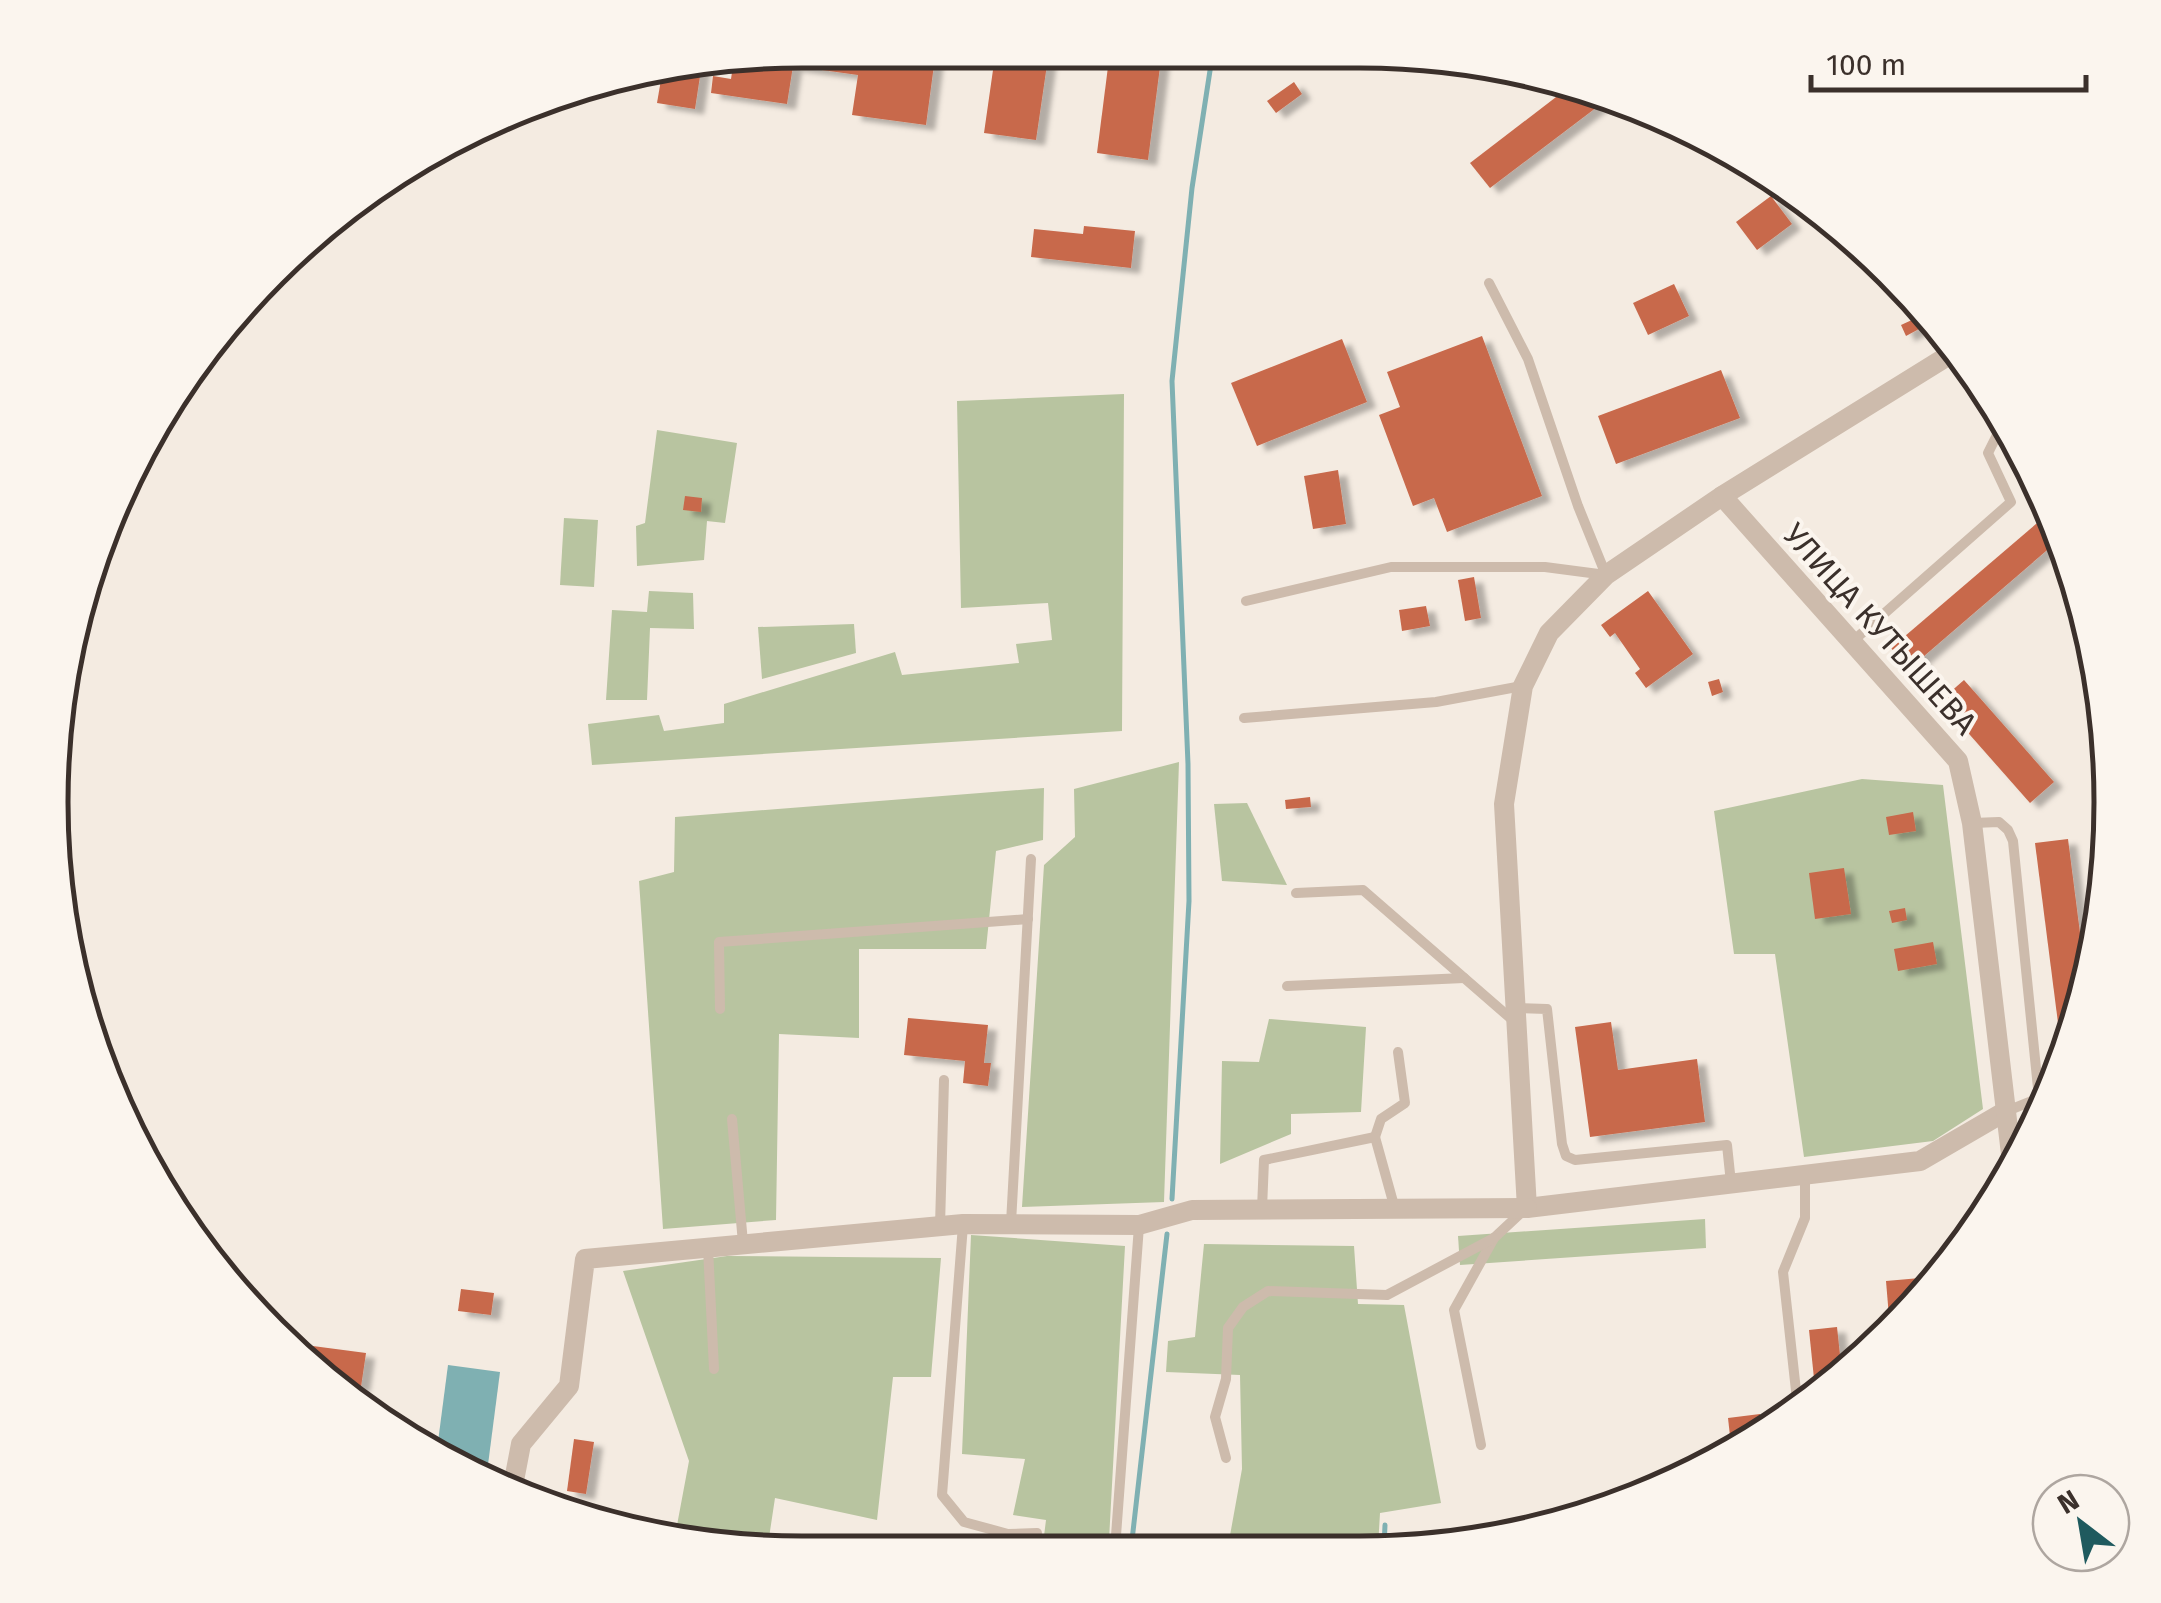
<svg xmlns="http://www.w3.org/2000/svg" width="2161" height="1603" viewBox="0 0 2161 1603" font-family="'Fira Sans',sans-serif">
	<style>
		.green { fill: #b8c4a0 }
		.water { fill: #7fb0b2 }
		.lines { fill: none; stroke-linecap: round; stroke-linejoin: round }
		.stream { stroke: #7fb0b2; stroke-width: 5 }
		.building { fill: #c8694b; filter: url(#shadow) }
		.service { stroke: #cdbbac; stroke-width: 10 }
		.minor { stroke: #cdbbac; stroke-width: 20 }
		.labels { text-anchor: middle; dominant-baseline: central; stroke-width: 8; stroke-linejoin: round; paint-order: stroke }
		.street-label { font-size: 32px; fill: #3b302b; stroke: #fbf5ee }
		.rim { fill: none; stroke: #3b302b; stroke-width: 5 }
	</style>
	<defs>
		<filter id="shadow"><feDropShadow dx="9" dy="5.5" stdDeviation="2.5" flood-color="#0004"/></filter>
	</defs>
	<rect width="100%" height="100%" fill="#f4ebe1"/>
	<g class="green">
		<path d="M1124 394 1122 731 592 765 588 724 659 715 664 731 724 723V704L895 652 902 675 1019 663 1016 644 1052 640 1048 603 961 608 957 401Z"/>
		<path d="M657 430 737 443 725 523 707 521 704 560 637 566 636 526 645 523Z"/>
		<path d="M564 518 598 520 594 587 560 585Z"/>
		<path d="M649 591 693 593 694 629 650 628 647 700H606L612 610 647 612Z"/>
		<path d="M854 624 856 653 762 679 758 627Z"/>
		<path d="M1179 762 1164 1202 1022 1207 1044 865 1075 837 1074 789Z"/>
		<path d="M1862 779 1943 785 1983 1109 1933 1141 1804 1157 1775 954H1734L1714 811Z"/>
		<path d="M1044 788 1043 840 996 851 986 949H859V1038L779 1034 776 1220 663 1229 639 881 674 872 675 817Z"/>
		<path d="M1247 803 1287 885 1222 881 1214 804Z"/>
		<path d="M1269 1019 1366 1027 1361 1112 1291 1114V1134L1220 1164 1222 1061 1259 1062Z"/>
		<path d="M1705 1219 1706 1248 1460 1265 1458 1236Z"/>
		<path d="M971 1235 1125 1246 1109 1540 1044 1536 1046 1520 1013 1515 1025 1459 962 1454Z"/>
		<path d="M1204 1244 1354 1246 1358 1304 1404 1305 1441 1503 1380 1513 1378 1547 1202 1548 1203 1541H1229L1242 1469 1240 1375 1166 1372 1168 1341 1195 1337Z"/>
		<path d="M727 1256 941 1258 931 1377H893L877 1520 775 1498 767 1551H752L675 1536 689 1461 623 1271Z"/>
	</g>
	<path class="water" d="M448 1365 500 1372 486 1480 436 1457Z"/>
	<g class="lines">
		<g class="stream">
			<path d="M1172 1199 1189 901 1188 764 1172 381 1192 188 1213 51"/>
			<path d="M1384 1547 1385 1525"/>
			<path d="M1131 1549 1167 1234"/>
		</g>
	</g>
	<g class="building">
		<path d="M802 50H936L926 125 852 115 858 75 793 66 787 104 711 93 713 76 731 79 734 59Z"/>
		<path d="M969 50 1049 51 1036 140 984 133 995 56Z"/>
		<path d="M1110 51H1162L1148 160 1097 153Z"/>
		<path d="M702 63 695 109 657 103 663 68Z"/>
		<path d="M1294 82 1302 94 1276 113 1267 101Z"/>
		<path d="M1573 84 1594 94 1601 104 1490 188 1470 163Z"/>
		<path d="M1771 196 1792 224 1757 250 1736 222Z"/>
		<path d="M1084 226 1135 231 1131 268 1031 257 1034 229 1083 234Z"/>
		<path d="M1674 284 1689 316 1648 335 1633 303Z"/>
		<path d="M1914 319 1919 329 1906 336 1901 325Z"/>
		<path d="M1482 336 1542 496 1447 532 1434 498 1413 506 1379 415 1400 407 1387 372Z"/>
		<path d="M1342 339 1367 402 1257 446 1231 383Z"/>
		<path d="M1721 370 1740 418 1616 464 1598 416Z"/>
		<path d="M1338 470 1346 524 1313 529 1304 476Z"/>
		<path d="M685 496 702 498 701 512 683 510Z"/>
		<path d="M2050 512 2060 539 1909 669 1891 648Z"/>
		<path d="M1474 577 1481 618 1465 621 1458 580Z"/>
		<path d="M1648 591 1693 654 1646 688 1635 673 1640 669 1615 633 1610 637 1601 625Z"/>
		<path d="M1426 606 1430 626 1402 631 1399 610Z"/>
		<path d="M1719 679 1723 692 1712 696 1708 682Z"/>
		<path d="M1964 680 2054 782 2030 803 1940 701Z"/>
		<path d="M1310 797 1311 807 1286 809 1285 800Z"/>
		<path d="M1913 812 1916 831 1889 835 1886 817Z"/>
		<path d="M2068 839 2086 980 2071 1044 2063 1062 2035 843Z"/>
		<path d="M1844 868 1851 914 1815 919 1809 873Z"/>
		<path d="M1905 908 1907 920 1892 923 1889 911Z"/>
		<path d="M1933 942 1937 964 1898 971 1894 949Z"/>
		<path d="M908 1018 988 1025 984 1063H991L988 1086 963 1083 965 1061 904 1055Z"/>
		<path d="M1611 1022 1618 1070 1697 1059 1705 1122 1590 1137 1575 1027Z"/>
		<path d="M1920 1278 1922 1299 1890 1329 1886 1281Z"/>
		<path d="M461 1289 494 1293 491 1315 458 1311Z"/>
		<path d="M1837 1327 1842 1374 1816 1398 1809 1330Z"/>
		<path d="M290 1343 366 1353 361 1387 329 1383 306 1367 289 1349Z"/>
		<path d="M1760 1414 1761 1430 1754 1434 1730 1436 1728 1418Z"/>
		<path d="M574 1439 594 1442 586 1494 567 1491Z"/>
	</g>
	<g class="lines">
		<g class="service">
			<path d="M1428 55 1435 64 1448 58"/>
			<path d="M1246 601 1391 567H1545L1606 575 1578 506 1528 359 1489 283"/>
			<path d="M1853 641 2011 502 1988 453 1998 433 2006 426"/>
			<path d="M1244 718 1436 702 1522 686"/>
			<path d="M1973 823 1999 822 2008 830 2013 841 2039 1098 2007 1111"/>
			<path d="M1296 893 1363 890 1516 1023"/>
			<path d="M1287 986 1464 978"/>
			<path d="M1516 1008 1547 1009 1562 1144 1566 1156 1575 1160 1727 1145 1731 1183"/>
			<path d="M720 1009 719 942 1028 919"/>
			<path d="M732 1119 743 1243"/>
			<path d="M1375 1137 1381 1119 1405 1103 1398 1052"/>
			<path d="M1262 1209 1264 1160 1375 1137 1395 1209"/>
			<path d="M1011 1223 1031 859"/>
			<path d="M963 1225 942 1495 964 1522 1008 1534 1037 1533"/>
			<path d="M940 1226 944 1080"/>
			<path d="M708 1248 714 1369"/>
			<path d="M1798 1409 1783 1272 1805 1218V1176"/>
			<path d="M1481 1445 1454 1310 1494 1238 1523 1211"/>
			<path d="M1226 1458 1215 1417 1226 1379 1228 1328 1243 1307 1268 1291 1387 1295 1494 1238"/>
			<path d="M1115 1549 1139 1226"/>
		</g>
		<g class="minor">
			<path d="M1959 349 1722 496 1606 575 1549 633 1523 686 1504 804 1527 1208 1920 1161 2006 1111"/>
			<path d="M1722 496 1958 761 1972 823 2013 1171"/>
			<path d="M512 1491 521 1444 569 1386 585 1259 963 1224 1139 1225 1192 1210 1527 1208"/>
		</g>
	</g>
	<g class="labels">
		<g class="street-label">
			<text transform="translate(1880 629) rotate(48)">УЛИЦА КУТЫШЕВА</text>
		</g>
	</g>
	<path d="M0 0H2161V1603H0ZM802 68H1360A734 734 0 0 1 2094 802V802A734 734 0 0 1 1360 1536H802A734 734 0 0 1 68 802V802A734 734 0 0 1 802 68Z" fill="#fbf5ee" fill-rule="evenodd"/>
	<path class="rim" d="M802 68H1360A734 734 0 0 1 2094 802V802A734 734 0 0 1 1360 1536H802A734 734 0 0 1 68 802V802A734 734 0 0 1 802 68Z"/>
	<g transform="translate(2081 1523) rotate(329)"><circle r="48" fill="#fbf5ee" stroke="#aea6a0" stroke-width="2.5"/>
	<path d="M0-8L18 38L0 25L-18 38Z" fill="#1f5a5e"/>
	<text y="-15" font-size="28" font-weight="bold" text-anchor="middle" fill="#3b302b">N</text>
	</g>
	<path d="M1811 75v15h275v-15" fill="none" stroke="#3b302b" stroke-width="5"/>
	<text x="1826" y="75" font-size="30" fill="#3b302b" stroke="#fbf5ee" stroke-width="8" paint-order="stroke">100 m</text>
</svg>
